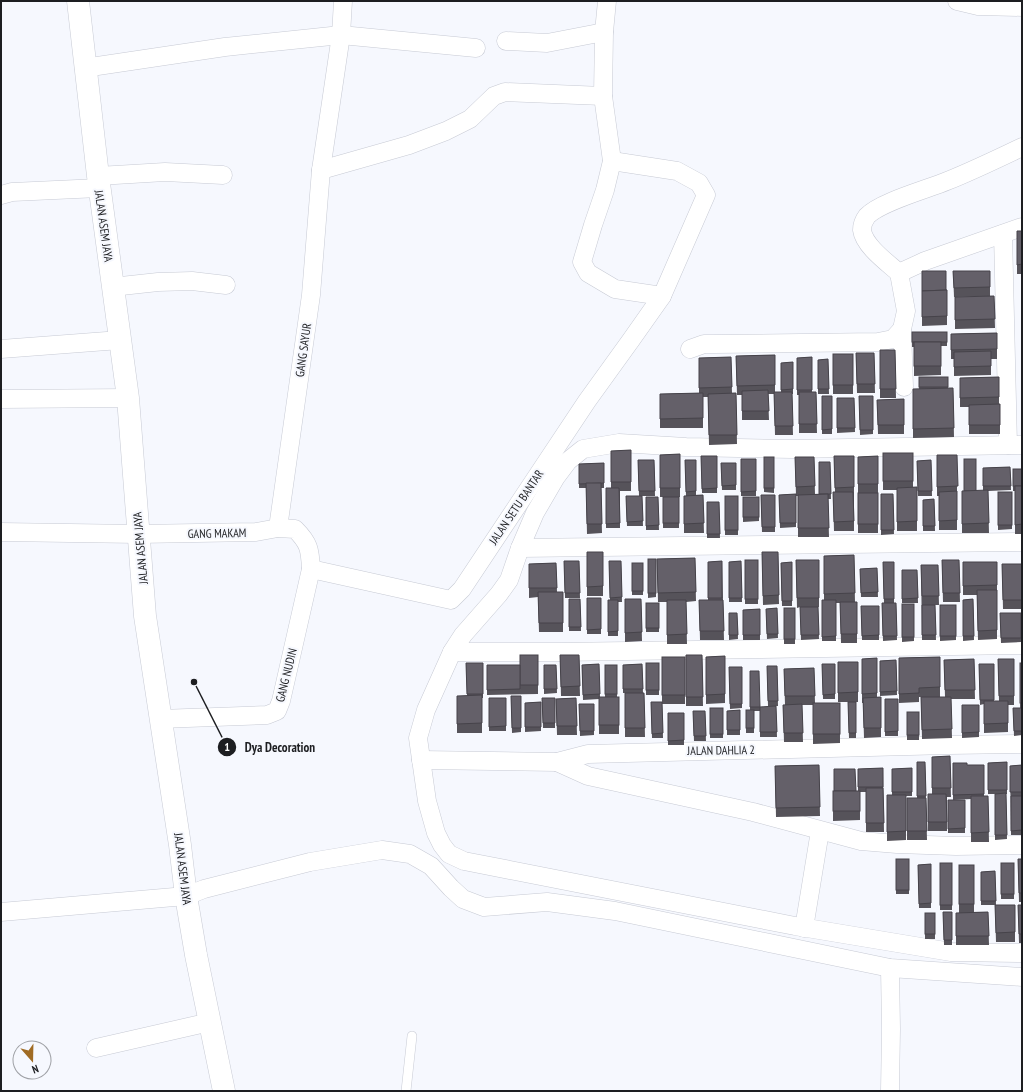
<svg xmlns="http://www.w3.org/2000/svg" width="1023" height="1092" viewBox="0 0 1023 1092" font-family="'PT Sans Narrow',sans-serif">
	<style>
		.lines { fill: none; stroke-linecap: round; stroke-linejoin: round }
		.service-casing { stroke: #c7cad4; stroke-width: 10 }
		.minor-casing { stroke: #c7cad4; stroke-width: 19 }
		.secondary-casing { stroke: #c7cad4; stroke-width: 23 }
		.service { stroke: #fff; stroke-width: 9 }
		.minor { stroke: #fff; stroke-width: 18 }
		.secondary { stroke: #fff; stroke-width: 22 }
		.wall { fill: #56535a }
		.building { fill: #646069; stroke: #46434a }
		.labels { text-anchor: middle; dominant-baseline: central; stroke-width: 4; stroke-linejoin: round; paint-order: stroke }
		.street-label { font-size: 12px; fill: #1d1e21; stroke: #f6f8fe }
		.leader { fill: none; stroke: #1d1e21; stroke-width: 1.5 }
		.callout-dot { fill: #1d1e21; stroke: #f6f8fe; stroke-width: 1.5 }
		.mark-label { font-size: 12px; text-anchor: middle; font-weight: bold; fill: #fff }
		.callout-label { font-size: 13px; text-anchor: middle; font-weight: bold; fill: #1d1e21; stroke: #f6f8fe; stroke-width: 4; stroke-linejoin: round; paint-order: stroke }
	</style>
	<rect width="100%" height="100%" fill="#f6f8fe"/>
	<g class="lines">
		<g class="service-casing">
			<path id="service" d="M406 1091 412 1036"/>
		</g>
		<g class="minor-casing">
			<g id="minor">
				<path d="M607 1 604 32 603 96 612 161 605 190 593 225 582 262 588 273 615 289 662 296"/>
				<path d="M957 1 978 6 1022 7"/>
				<path d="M506 41 547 43 604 32"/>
				<path d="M84 68 225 47 341 35 476 48"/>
				<path d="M321 170 409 145 446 131 470 119 494 96 505 92 603 96"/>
				<path d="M98 176 165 172 223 175"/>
				<path d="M1 195 12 192 99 188"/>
				<path d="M1003 234 1008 445"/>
				<path d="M899 273C888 263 864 246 862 230 862 226 864 220 867 216 880 202 928 189 947 181 972 171 997 159 1022 147"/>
				<path d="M112 287 158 282 192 281 226 285"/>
				<path d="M902 329 904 387"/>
				<path d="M1 349 120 340"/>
				<path d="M690 349 704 344H713L878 342 893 339 902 329 906 311 899 273 925 261 1022 227"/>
				<path d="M1 399 128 398"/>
				<path d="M1022 445 793 449 686 447 619 443 583 449 568 461 556 477 535 513 520 548 509 580 499 594 463 635 452 652 426 710 418 738 427 801 436 833 442 845 449 854 464 861 795 926 951 952 1022 953"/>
				<path d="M278 528 311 295 321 170 341 35 343 1"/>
				<path d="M1 532 138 534 256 532 278 528 295 529C309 543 310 549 311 569L281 701 277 711 267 715 160 719"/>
				<path d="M520 548 1022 542"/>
				<path d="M311 569 451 600 462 589 587 401 631 340 662 296 706 195 699 183 677 171 612 161"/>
				<path d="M452 652H559L1022 645"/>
				<path d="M421 760 557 762 588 754 949 745 1022 744"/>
				<path d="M557 762 588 776 753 812 861 841 897 844 956 846 1022 845"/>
				<path d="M1 912 186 896 204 889 310 862 382 850 410 854 431 866 451 888 463 899 484 907 547 902 615 911 890 968 1022 977"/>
				<path d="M804 928 820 831"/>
				<path d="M96 1048 210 1022"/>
				<path d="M890 1091 891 1029 890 968"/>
			</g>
		</g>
		<g class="secondary-casing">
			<path id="secondary" d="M78 1 98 176 128 398 145 616 180 845 186 896 196 955 224 1091"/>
		</g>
		<use href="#service" class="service"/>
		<use href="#minor" class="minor"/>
		<use href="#secondary" class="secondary"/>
	</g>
	<g class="wall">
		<rect x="1017" y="231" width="5" height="43"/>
		<path d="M922 271 947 290V325L922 326Z"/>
		<path d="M953 271H990V296L954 297Z"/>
		<path d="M994 296 995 328 955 329V297Z"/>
		<path d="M912 332H947V346H941V375L914 376V347H912Z"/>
		<path d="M997 333V359H991V375L954 376V359H951V334Z"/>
		<path d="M880 350H895L896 398H880Z"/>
		<path d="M856 353H874L875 393H857Z"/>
		<rect x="833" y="354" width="20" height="40"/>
		<path d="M775 355V392H781V363L793 362V394H792L793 435H775L774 394H768L769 420H742V395H737L736 356Z"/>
		<path d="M731 357 732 393H736L737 444 709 445 708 397H703V428H660V394L699 393V358Z"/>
		<path d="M812 357V392H816L817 433H799V395H797V358Z"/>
		<path d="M828 359 829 394H818V360Z"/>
		<path d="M919 377H948V389L953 388 954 437 913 438V389H919Z"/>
		<path d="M999 377V404H1000V434H969V407H960V378Z"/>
		<rect x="822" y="396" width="10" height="38"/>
		<path d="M859 396H873V434L860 435Z"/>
		<path d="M837 398H854L855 432 837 433Z"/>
		<path d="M904 399V434H878L877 400Z"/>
		<path d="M631 450V491H620V528H606V488H611V451Z"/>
		<path d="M883 453H913V487H917V531H897V490H883Z"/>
		<path d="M680 454V497H660V455Z"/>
		<path d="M937 455H957V530H939V496H937Z"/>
		<path d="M701 456H717V493H702Z"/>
		<path d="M834 456H854V531H834L833 492H835Z"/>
		<path d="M878 456V533H858V457Z"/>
		<path d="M764 457H774V493L764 492Z"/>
		<path d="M795 457H814L815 494H819L830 462 831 499H828L829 537H798V496H796Z"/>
		<rect x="741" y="459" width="15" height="37"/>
		<path d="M638 460H654L655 496H639Z"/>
		<path d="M685 460H696V495H703L704 533H684V496H686Z"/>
		<path d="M931 460 932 496H918L917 461Z"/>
		<path d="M604 463V488H601L602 533 587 534 586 488H579V464Z"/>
		<path d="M721 463H736V490H722Z"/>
		<path d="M1010 467 1011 490 988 491 989 533H962V491H983V468Z"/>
		<path d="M1013 469H1022V534H1015V491H1013Z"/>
		<path d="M998 492H1012V529L998 530Z"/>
		<path d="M796 494V527L780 528 779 495Z"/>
		<path d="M881 494H893L894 534 881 535Z"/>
		<path d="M761 495H775V532H762Z"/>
		<path d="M626 496H642L643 526H627Z"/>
		<rect x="725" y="496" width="13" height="39"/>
		<path d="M646 497H658L659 530H646Z"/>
		<rect x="663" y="497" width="16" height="31"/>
		<path d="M743 497H759V521L743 522Z"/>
		<path d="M934 499 935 531H923V500Z"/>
		<path d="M707 502H719L720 538H707Z"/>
		<rect x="587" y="552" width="16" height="44"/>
		<path d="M762 552H778L779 604 763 605Z"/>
		<path d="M854 555 855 602H857V643H841L840 603H836V641H822V600H824V556Z"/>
		<path d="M695 558 696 601 686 602 687 644H667V602H658L657 559Z"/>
		<path d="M648 559H656V597L648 598Z"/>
		<rect x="745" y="560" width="13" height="44"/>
		<path d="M796 560H819V607H818L819 639 801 640 800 607 797 608Z"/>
		<path d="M942 560H959L960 602H943Z"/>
		<path d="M564 561H579L580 598H565Z"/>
		<path d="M609 561H621L622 602H618V636H608V600H610Z"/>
		<path d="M722 561 724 640H700L699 600H708V562Z"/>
		<path d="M741 561 742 602H729V562Z"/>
		<path d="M792 562V606H782L781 563Z"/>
		<path d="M883 562H894V603H896L897 640 883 641 882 603H884Z"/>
		<path d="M963 562H997V639L978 640 977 595H963Z"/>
		<path d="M556 563 557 592H563V632H539L538 597 529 598V564Z"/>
		<rect x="632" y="563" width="11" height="32"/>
		<path d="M1002 564H1022V609H1003Z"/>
		<path d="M921 565H938L939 605H928H935L936 640H922Z"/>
		<path d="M877 568 878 597H861L860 569Z"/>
		<path d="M902 570H917L918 603H902Z"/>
		<rect x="587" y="598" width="14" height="36"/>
		<path d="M569 599H580L581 631H569Z"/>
		<path d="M625 599H641L642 641 625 642Z"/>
		<path d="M973 599 974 640 963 641V600Z"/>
		<rect x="646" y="603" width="13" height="29"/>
		<path d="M902 604H914V641L902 642Z"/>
		<path d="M940 605H956V640L940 641Z"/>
		<path d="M861 606H879V640H862Z"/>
		<path d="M777 608 778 638 767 639 766 609Z"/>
		<rect x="784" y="608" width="11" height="36"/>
		<path d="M760 609V640H743V610Z"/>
		<path d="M729 613H737L738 639 729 640Z"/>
		<path d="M1000 613H1021V642L1001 643Z"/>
		<path d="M538 655V694L487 695V665H520Z"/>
		<path d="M560 655H579L580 696H561Z"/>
		<path d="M686 655H702L703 706H686Z"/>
		<path d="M725 656V703L706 704V657Z"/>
		<rect x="662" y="657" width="23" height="47"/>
		<path d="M940 657V697H919V702L899 703V658Z"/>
		<path d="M877 658V697H881V737L864 738 863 703H862V659Z"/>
		<path d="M974 659 975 699H951L952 738 922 739 921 697H945L944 660Z"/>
		<path d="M998 659H1014V705H1008V732L984 733V704L980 705 979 664H994V701H999Z"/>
		<path d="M896 660 897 695 880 696V661Z"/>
		<path d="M838 662H858V702H856V738H849L848 702H838Z"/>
		<path d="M466 663H483V698H482V733H457V696H467Z"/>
		<rect x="646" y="663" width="13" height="32"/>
		<rect x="1020" y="663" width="2" height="45"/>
		<path d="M599 664 600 697H605V665H617V697H619V734H599V699L583 700 582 665Z"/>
		<path d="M642 664 643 693H644L645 737H625V693H627H623V665Z"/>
		<path d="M822 664H835V699H823Z"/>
		<path d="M544 665H556L557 693 544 694Z"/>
		<path d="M767 666H777L778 706H768Z"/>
		<path d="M729 667H742V708L730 709Z"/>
		<path d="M814 668 815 703H840V743L813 744V705H802L803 742H784L783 705H785L784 669Z"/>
		<path d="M750 671 760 707 776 706 777 737H760V711H754V733H746V710H750Z"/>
		<path d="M511 696H521V732L512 733Z"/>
		<rect x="489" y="698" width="17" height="33"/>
		<path d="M542 698H555V728H543Z"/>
		<path d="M576 698 577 735H557L556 699Z"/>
		<rect x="885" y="699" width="13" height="37"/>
		<path d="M541 702V731L525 732V703Z"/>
		<path d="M651 702H662L663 738H652Z"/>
		<path d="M579 704H594V735L580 736Z"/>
		<path d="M962 705H979V737L962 738Z"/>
		<rect x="710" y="708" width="13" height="30"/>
		<path d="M1013 708H1022V735L1014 736Z"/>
		<path d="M740 710V735H727V711Z"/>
		<path d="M693 711H705L706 741H694Z"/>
		<rect x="907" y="712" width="12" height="28"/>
		<rect x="668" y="713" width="16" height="32"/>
		<path d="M950 756 951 797H947V831H928V794H932V757Z"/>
		<path d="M917 762H925L927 840H907V798H917Z"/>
		<path d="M1007 762V794H1006L1007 839 995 840V794H988V763Z"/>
		<path d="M953 763 967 765H984V796H988L989 842H971V799L953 800Z"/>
		<path d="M819 765 820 816 776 817 775 766Z"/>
		<path d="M1022 765V835H1011L1010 766Z"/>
		<path d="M883 768 884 832H866V792H860V820L833 821V791H858V769Z"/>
		<path d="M912 768V796H906V840L887 841V795H892V769Z"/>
		<rect x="948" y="800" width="17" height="33"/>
		<rect x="896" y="859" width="13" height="35"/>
		<path d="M1018 859H1022V902H1019Z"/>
		<rect x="940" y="863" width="12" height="47"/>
		<rect x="1001" y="863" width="13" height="36"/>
		<path d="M931 864V908H919L918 865Z"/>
		<path d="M959 865H974V912H988L989 945H956V913H959Z"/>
		<path d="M995 871 996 905H1015V942H996L995 905H981V872Z"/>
		<path d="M1018 905H1022V943H1019Z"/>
		<path d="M943 912H952V945H944Z"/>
		<rect x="925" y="913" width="10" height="26"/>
	</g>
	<g class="building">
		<path d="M1017 231H1022V264L1017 265Z"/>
		<path d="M922 271H946V290L922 291Z"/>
		<path d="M953 271H990V287L954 288Z"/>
		<path d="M947 290V316L922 317V291Z"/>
		<path d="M994 296 995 319 955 320V297Z"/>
		<rect x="912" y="332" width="35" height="10"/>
		<path d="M997 333V349L951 350V334Z"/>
		<rect x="914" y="342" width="27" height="24"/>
		<path d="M880 350H895L896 389H880Z"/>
		<path d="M991 351V366L954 367V352Z"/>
		<path d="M856 353H874L875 384H857Z"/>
		<rect x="833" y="354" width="20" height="31"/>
		<path d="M775 355V385L737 386 736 356Z"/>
		<path d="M731 357 732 387 699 388V358Z"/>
		<path d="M812 357V390H797V358Z"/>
		<path d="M828 359 829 389H818V360Z"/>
		<path d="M793 362V389L781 390V363Z"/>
		<rect x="919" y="377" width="29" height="10"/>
		<path d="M999 377V397L960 398V378Z"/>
		<path d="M953 388 954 428 913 429V389Z"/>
		<path d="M768 390 769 411H742V391Z"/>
		<path d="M774 392H792L793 426H775Z"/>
		<path d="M799 392H816L817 424H799Z"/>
		<path d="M703 393V418L660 419V394Z"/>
		<path d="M736 393 737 435H709L708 394Z"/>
		<path d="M822 396H832V429L822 430Z"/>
		<path d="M859 396H873V430H860Z"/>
		<path d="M837 398H854L855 428H837Z"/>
		<path d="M904 399V425H878L877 400Z"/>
		<path d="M1000 404V425H969V405Z"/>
		<path d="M631 450V482H611V451Z"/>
		<rect x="883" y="453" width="30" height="28"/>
		<path d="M680 454V488H660V455Z"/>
		<path d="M937 455H957L958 486 937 487Z"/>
		<path d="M701 456H717V488L702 489Z"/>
		<path d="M834 456H854V487L835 488Z"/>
		<path d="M878 456V484H858V457Z"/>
		<rect x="764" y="457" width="10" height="31"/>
		<path d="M795 457H814L815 486 796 487Z"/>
		<path d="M741 459H756V491L741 492Z"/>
		<rect x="964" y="459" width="12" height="32"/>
		<path d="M638 460H654L655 491H639Z"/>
		<path d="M685 460H696V491L686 492Z"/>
		<path d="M931 460 932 491H918L917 461Z"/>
		<path d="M819 462H830L831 494H819Z"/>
		<path d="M604 463V483L579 484V464Z"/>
		<path d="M721 463H736V485L722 486Z"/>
		<path d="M1010 467 1011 486H983V468Z"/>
		<rect x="1013" y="469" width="9" height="17"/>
		<path d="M586 483H601L602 524H587Z"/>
		<path d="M1015 486H1022V524L1015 525Z"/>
		<path d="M917 487V521L897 522V488Z"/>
		<path d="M606 488H619L620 523 606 524Z"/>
		<path d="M988 490 989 523 962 524V491Z"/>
		<path d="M957 491V520L939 521V492Z"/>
		<path d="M833 492H853L854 521 834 522Z"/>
		<rect x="998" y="492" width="14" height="33"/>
		<rect x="858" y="493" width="20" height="31"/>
		<path d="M796 494V523H780L779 495Z"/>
		<path d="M828 494 829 528H798V495Z"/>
		<path d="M881 494H893L894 530H881Z"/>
		<path d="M703 495 704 523 684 524V496Z"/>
		<path d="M761 495H775V527H762Z"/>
		<path d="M626 496H642L643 521 627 522Z"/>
		<rect x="725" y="496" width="13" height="34"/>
		<path d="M646 497H658L659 525 646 526Z"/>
		<rect x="663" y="497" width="16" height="26"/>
		<rect x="743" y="497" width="16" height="20"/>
		<path d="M934 499 935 526H923V500Z"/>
		<path d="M707 502H719L720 534H707Z"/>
		<path d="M587 552H603V586L587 587Z"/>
		<path d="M762 552H778L779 595 763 596Z"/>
		<path d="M854 555 855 593 824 594V556Z"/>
		<path d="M695 558 696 592 658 593 657 559Z"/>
		<rect x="648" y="559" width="8" height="34"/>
		<rect x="745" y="560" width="13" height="39"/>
		<path d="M796 560H819V598H797Z"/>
		<path d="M942 560H959L960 593H943Z"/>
		<path d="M564 561H579L580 593H565Z"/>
		<path d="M609 561H621L622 597 610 598Z"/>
		<path d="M722 561V598H708V562Z"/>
		<path d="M741 561 742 598H729V562Z"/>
		<path d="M792 562V601H782L781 563Z"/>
		<path d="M883 562H894V599H884Z"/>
		<path d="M963 562H997V585L963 586Z"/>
		<path d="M556 563 557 588H529V564Z"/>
		<rect x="632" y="563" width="11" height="28"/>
		<path d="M1002 564H1022V600H1003Z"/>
		<path d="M921 565H938L939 596H922Z"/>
		<path d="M877 568 878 592 861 593 860 569Z"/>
		<path d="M902 570H917L918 598 902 599Z"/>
		<path d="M977 590H997V630L978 631Z"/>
		<path d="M538 592H563V623H539Z"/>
		<path d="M587 598H601V629L587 630Z"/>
		<path d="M569 599H580L581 627H569Z"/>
		<path d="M625 599H641L642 632 625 633Z"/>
		<path d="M973 599 974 636H963V600Z"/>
		<path d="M608 600H618V631L608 632Z"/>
		<path d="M667 600H686L687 634 667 635Z"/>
		<path d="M699 600H723L724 631H700Z"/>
		<path d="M822 600H836V636L822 637Z"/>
		<path d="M840 602H857V634H841Z"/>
		<rect x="646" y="603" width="13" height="25"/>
		<path d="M882 603H896L897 636H883Z"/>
		<rect x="902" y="604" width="12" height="33"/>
		<path d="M922 605H935L936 635H922Z"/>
		<rect x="940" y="605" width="16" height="31"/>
		<path d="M861 606H879V635L862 636Z"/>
		<path d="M800 607H818L819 635H801Z"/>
		<path d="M777 608 778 634H767L766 609Z"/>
		<rect x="784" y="608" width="11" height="31"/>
		<path d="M760 609V635H743V610Z"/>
		<path d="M729 613H737L738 635H729Z"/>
		<path d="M1000 613H1021V638H1001Z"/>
		<rect x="520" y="655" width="18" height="30"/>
		<path d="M560 655H579L580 686 561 687Z"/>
		<path d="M686 655H702L703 697H686Z"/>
		<path d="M725 656V694L706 695V657Z"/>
		<rect x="662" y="657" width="23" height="38"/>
		<path d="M940 657V687L919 688V693L899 694V658Z"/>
		<path d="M877 658V693L862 694V659Z"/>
		<path d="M974 659 975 690H945L944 660Z"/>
		<path d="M998 659H1014V696H999Z"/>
		<path d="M896 660 897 691 880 692V661Z"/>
		<path d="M838 662H858V692L838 693Z"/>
		<path d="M466 663H483V694H467Z"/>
		<rect x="646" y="663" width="13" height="27"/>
		<rect x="1020" y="663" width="2" height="40"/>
		<path d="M599 664 600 694 583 695 582 665Z"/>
		<path d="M642 664 643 689H623V665Z"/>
		<path d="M822 664H835V694L823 695Z"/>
		<path d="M979 664H994V700H980Z"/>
		<path d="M487 665H520V689L487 690Z"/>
		<path d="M544 665H556L557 689H544Z"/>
		<rect x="605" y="665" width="12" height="29"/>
		<path d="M767 666H777L778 701H768Z"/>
		<path d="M729 667H742V704H730Z"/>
		<path d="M814 668 815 696H785L784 669Z"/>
		<path d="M750 671H759L760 707H750Z"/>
		<path d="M625 693H644L645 728H625Z"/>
		<path d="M482 695V723L457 724V696Z"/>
		<path d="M511 696H521V728H512Z"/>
		<rect x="599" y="697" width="20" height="28"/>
		<path d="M881 697V728H864L863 698Z"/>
		<path d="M921 697H951L952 729 922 730Z"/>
		<path d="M489 698H506V726L489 727Z"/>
		<path d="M542 698H555V723H543Z"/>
		<path d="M576 698 577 726H557L556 699Z"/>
		<path d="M885 699H898V731L885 732Z"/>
		<path d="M984 701H1008V723L984 724Z"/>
		<path d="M541 702V727H525V703Z"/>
		<path d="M651 702H662L663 733 652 734Z"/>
		<path d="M848 702H856V733H849Z"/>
		<rect x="813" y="703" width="27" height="31"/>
		<path d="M579 704H594V731H580Z"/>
		<path d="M802 704 803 733H784L783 705Z"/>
		<path d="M962 705H979V732L962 733Z"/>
		<path d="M776 706 777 732H760V707Z"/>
		<rect x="710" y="708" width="13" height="26"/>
		<path d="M1013 708H1022V731H1014Z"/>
		<path d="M740 710V730H727V711Z"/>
		<rect x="746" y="710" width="8" height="18"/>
		<path d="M693 711H705L706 736H694Z"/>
		<rect x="907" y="712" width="12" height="23"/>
		<path d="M668 713H684V740L668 741Z"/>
		<path d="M950 756 951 788H932V757Z"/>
		<path d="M917 762H925L926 796H917Z"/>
		<path d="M1007 762V790H988V763Z"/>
		<path d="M953 763H967V765H984V794L953 795Z"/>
		<path d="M819 765 820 807 776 808 775 766Z"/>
		<path d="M1022 765V792H1010V766Z"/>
		<path d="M883 768V787H858V769Z"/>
		<path d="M912 768V792H892V769Z"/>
		<path d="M834 769H855L856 791H834Z"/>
		<path d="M866 788H883L884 823H866Z"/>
		<rect x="833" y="791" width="27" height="20"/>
		<path d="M1006 793 1007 835H995V794Z"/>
		<path d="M928 794H946L947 822H928Z"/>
		<path d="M887 795H906V831L887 832Z"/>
		<path d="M971 796H988L989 832 971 833Z"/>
		<path d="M1011 796H1022V830L1011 831Z"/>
		<path d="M907 798H926L927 831H907Z"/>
		<path d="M948 800H965V828L948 829Z"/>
		<rect x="896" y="859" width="13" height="31"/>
		<path d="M1018 859H1022V893H1019Z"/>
		<rect x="940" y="863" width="12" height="42"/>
		<rect x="1001" y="863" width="13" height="31"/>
		<path d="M931 864V903L919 904 918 865Z"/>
		<rect x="959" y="865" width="15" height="39"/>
		<path d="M995 871 996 901H981V872Z"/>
		<path d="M995 905H1015V932L996 933Z"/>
		<path d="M1018 905H1022V934H1019Z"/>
		<path d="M943 912H952V940H944Z"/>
		<path d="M988 912 989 936H956V913Z"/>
		<rect x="925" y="913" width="10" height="21"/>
	</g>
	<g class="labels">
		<g class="street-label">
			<text transform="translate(104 226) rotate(82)">JALAN ASEM JAYA</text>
			<text transform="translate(303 350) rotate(-82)">GANG SAYUR</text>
			<text transform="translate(516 507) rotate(-56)">JALAN SETU BANTAR</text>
			<text transform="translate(217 533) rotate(-1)">GANG MAKAM</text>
			<text transform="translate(140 548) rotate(-95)">JALAN ASEM JAYA</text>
			<text transform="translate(286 675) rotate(-76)">GANG NUDIN</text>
			<text transform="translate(721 750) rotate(-1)">JALAN DAHLIA 2</text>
			<text transform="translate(183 869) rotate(83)">JALAN ASEM JAYA</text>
		</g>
	</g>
	<path class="leader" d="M194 682L227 747"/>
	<g class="callout-dot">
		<circle cx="194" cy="682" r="4"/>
		<circle cx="227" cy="747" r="10"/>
	</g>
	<g class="mark-label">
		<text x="227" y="751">1</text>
	</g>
	<g class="callout-label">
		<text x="280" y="752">Dya Decoration</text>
	</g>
	<rect width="1023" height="1092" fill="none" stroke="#1d1e21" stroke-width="4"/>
	<g transform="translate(32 1060) rotate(160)"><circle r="19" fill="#f6f8fe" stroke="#9fa1a6"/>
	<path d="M0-3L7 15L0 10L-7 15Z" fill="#a06b23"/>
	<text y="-6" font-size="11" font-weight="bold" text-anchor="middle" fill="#1d1e21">N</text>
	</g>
</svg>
